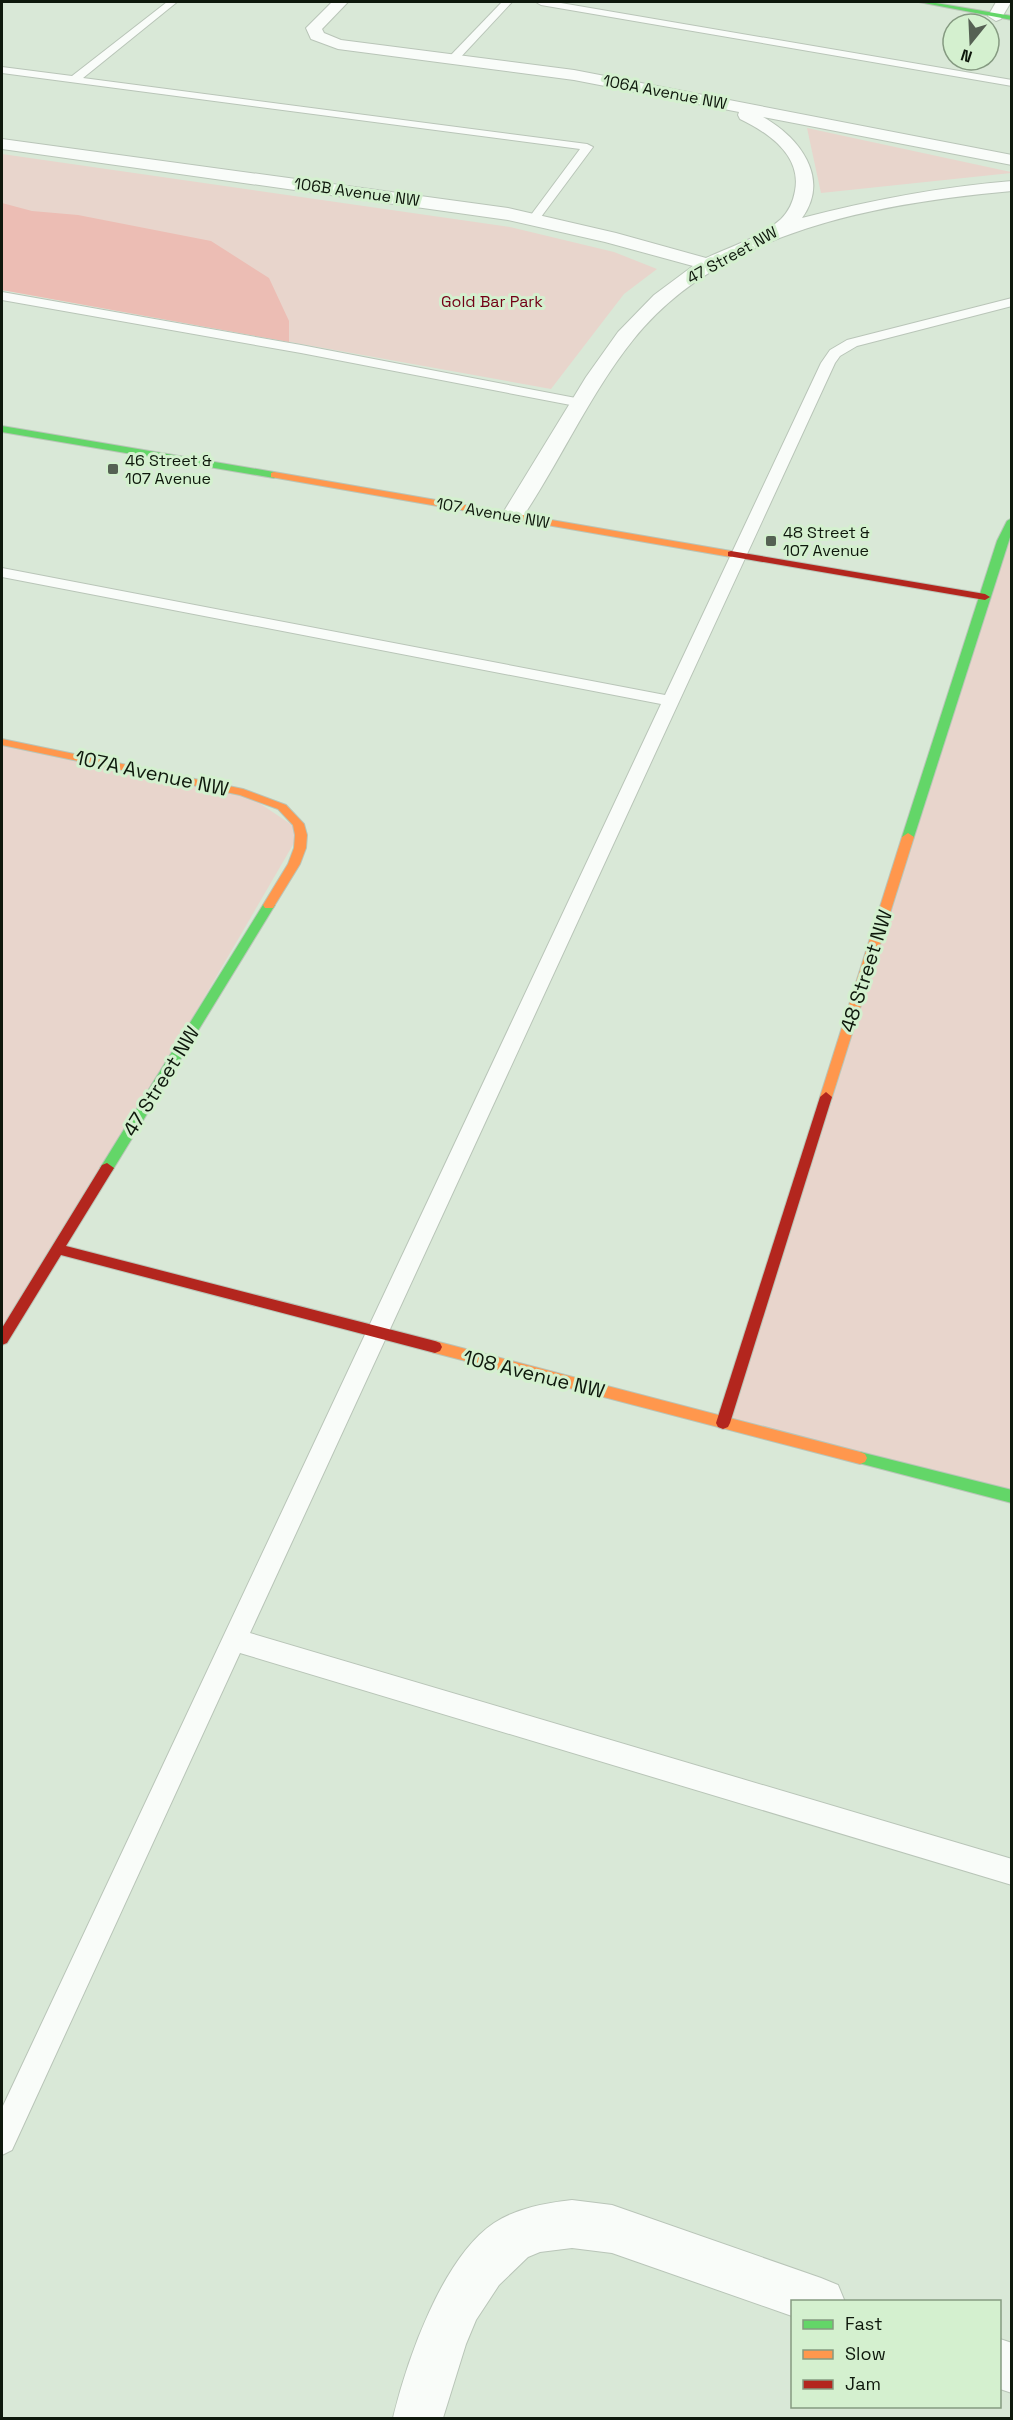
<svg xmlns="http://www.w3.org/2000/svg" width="1013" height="2420" viewBox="0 0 1013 2420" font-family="'Space Grotesk',sans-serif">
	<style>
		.green { fill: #e8d5cc }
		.forest { fill: #ecbdb4 }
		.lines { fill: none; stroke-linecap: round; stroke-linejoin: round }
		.lane-casing { stroke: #b9c5b8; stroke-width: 2 }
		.street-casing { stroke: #b9c5b8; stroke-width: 2 }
		.fast-casing { stroke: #b9c5b8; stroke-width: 2 }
		.slow-casing { stroke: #b9c5b8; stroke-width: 2 }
		.jam-casing { stroke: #b9c5b8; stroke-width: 2 }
		.lane { fill: #f9fcf9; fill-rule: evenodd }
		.street { fill: #f9fcf9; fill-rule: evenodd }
		.fast { fill: #63d668; fill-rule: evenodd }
		.slow { fill: #ff974d; fill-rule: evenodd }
		.jam { fill: #b3261e; fill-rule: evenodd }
		.poi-dot { fill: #556153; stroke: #d4f0cf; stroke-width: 2 }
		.labels { text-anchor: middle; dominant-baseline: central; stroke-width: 6; stroke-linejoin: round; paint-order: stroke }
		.far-street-label { font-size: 16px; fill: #0e180c; stroke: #d4f0cf }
		.far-park-label { font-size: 16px; fill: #720016; stroke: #d4f0cf }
		.far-poi-label { font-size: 16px; fill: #0e180c; stroke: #d4f0cf; text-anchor: start }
		.street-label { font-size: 20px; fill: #0e180c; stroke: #d4f0cf }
	</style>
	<rect width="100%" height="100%" fill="#d9e8d7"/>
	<g class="green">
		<path d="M807 128 1011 172V173L821 193Z"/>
		<path d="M2 154 510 227 614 252 657 269 624 294 551 389 2 290Z"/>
		<path d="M1011 521V1497L723 1423Z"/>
		<path d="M2 742 243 792 301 831 58 1249 2 1339Z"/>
	</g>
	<path class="forest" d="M2 203 32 211 78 215 211 241 269 278 289 321V342L2 290Z"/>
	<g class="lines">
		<g class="lane-casing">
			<g id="lane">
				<path d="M167 2H177L83 78 587 144 593 147 538 221 534 223 528 219 580 149 2 73V67L72 76Z"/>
				<path d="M502 2H512L458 60H450V56Z"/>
				<path d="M536 2H555L1012 80V86L541 5Z"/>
				<path d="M2 292 301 345 581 399 588 403 581 407 301 353 2 300Z"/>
				<path d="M1012 298V306L857 346 840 356 835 363 250 1633 1012 1859V1885L240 1653 12 2150 2 2155V2108L661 704 2 577V568L665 695 821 363 830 350 847 340Z"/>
			</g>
		</g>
		<g class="street-casing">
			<g id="street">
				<path d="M332 2H348L322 29 324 33 341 40 574 70 1012 155V165L763 117C799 137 831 178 802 218 871 200 940 187 1012 181V191C880 203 720 230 633 340 589 395 560 462 520 521L512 523 504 521 501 516 586 377 618 332 654 295 693 266 605 242 508 220 2 149V139L508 208 616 233 706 258C731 246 760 238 781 219 789 211 793 202 795 191 802 155 767 132 740 119L738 115 739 112 574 80 338 49 311 39 306 28Z"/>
				<path d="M996 2H1011L1001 19 996 21 988 16Z"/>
				<path d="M572 2200 612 2205 821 2278 838 2285 845 2302H792V2316L612 2253 572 2248 540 2252 528 2257 499 2285 476 2320 466 2344 443 2418H393C407 2360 442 2258 494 2223 517 2208 546 2203 572 2200Z"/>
				<path d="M1000 2339 1012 2343V2393L1000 2389Z"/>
			</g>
		</g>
		<g class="fast-casing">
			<g id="fast">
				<path d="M919 2H930L1012 16V20Z"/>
				<path d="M2 426 274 472 279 475 274 478 2 432Z"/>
				<path d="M1012 518V531L914 837 912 840H904L902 837 997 541 1007 521Z"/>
				<path d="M269 901 275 905 112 1171H102L100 1168 102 1165 263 905Z"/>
				<path d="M860 1452 1012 1490V1503L855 1462 853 1458 855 1454Z"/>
			</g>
		</g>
		<g class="slow-casing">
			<g id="slow">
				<path d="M274 472 731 551 736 554 731 557 271 477V473Z"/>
				<path d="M2 739 243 789 286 805 304 824 307 835 306 848 300 864 273 908H265L263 905 288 864 294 848 295 835 293 825 278 809 240 795 2 745Z"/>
				<path d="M908 833 914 837 832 1097 831 1100H821L820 1097 902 837Z"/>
				<path d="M435 1341 860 1452 865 1454 867 1458 865 1462 860 1464 435 1353 430 1351 428 1347 430 1343Z"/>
			</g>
		</g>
		<g class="jam-casing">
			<g id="jam">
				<path d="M731 551 985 594 990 597 985 600 728 556V552Z"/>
				<path d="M826 1092 832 1097 730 1423 728 1427 723 1429 718 1427 716 1423 820 1097Z"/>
				<path d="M107 1163 114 1168 66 1246 435 1341 440 1343 442 1347 440 1351 435 1353 61 1255 7 1343 2 1345V1328L102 1165Z"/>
			</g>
		</g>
		<use href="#lane" class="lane"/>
		<use href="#street" class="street"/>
		<use href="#fast" class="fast"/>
		<use href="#slow" class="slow"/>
		<use href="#jam" class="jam"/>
	</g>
	<g class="poi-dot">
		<rect x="107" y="463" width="12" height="12" rx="3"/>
		<rect x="765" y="535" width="12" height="12" rx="3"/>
	</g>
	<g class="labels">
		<g class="far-street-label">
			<text transform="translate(665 92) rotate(11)">106A Avenue NW</text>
			<text transform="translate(357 192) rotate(8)">106B Avenue NW</text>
			<text transform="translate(732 255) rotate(-29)">47 Street NW</text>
			<text transform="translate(493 513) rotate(10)">107 Avenue NW</text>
		</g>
		<g class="far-park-label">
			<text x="492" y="301">Gold Bar Park</text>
		</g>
		<g class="far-poi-label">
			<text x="125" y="460">46 Street &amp;<tspan x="125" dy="18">107 Avenue</tspan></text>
			<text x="783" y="532">48 Street &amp;<tspan x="783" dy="18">107 Avenue</tspan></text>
		</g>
		<g class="street-label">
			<text transform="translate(152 773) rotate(12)">107A Avenue NW</text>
			<text transform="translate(866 971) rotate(-72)">48 Street NW</text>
			<text transform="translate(161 1081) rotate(-58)">47 Street NW</text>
			<text transform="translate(534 1374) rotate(14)">108 Avenue NW</text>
		</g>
	</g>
	<rect width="1013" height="2420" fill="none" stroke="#0e180c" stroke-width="6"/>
	<rect x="791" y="2300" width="210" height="108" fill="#d4f0cf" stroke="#859a81" stroke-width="1.5"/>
	<rect x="803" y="2320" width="30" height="9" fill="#63d668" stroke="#859a81" stroke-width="1.5"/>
	<text x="845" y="2330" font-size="18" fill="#0e180c">Fast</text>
	<rect x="803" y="2350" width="30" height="9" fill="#ff974d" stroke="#859a81" stroke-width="1.5"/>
	<text x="845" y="2360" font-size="18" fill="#0e180c">Slow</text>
	<rect x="803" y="2380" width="30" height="9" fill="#b3261e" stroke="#859a81" stroke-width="1.5"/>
	<text x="845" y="2390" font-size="18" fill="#0e180c">Jam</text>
	<g transform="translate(971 42) rotate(198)"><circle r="28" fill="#d4f0cf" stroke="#859a81" stroke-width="1.5"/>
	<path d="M0-4.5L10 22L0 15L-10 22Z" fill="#556153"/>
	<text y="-9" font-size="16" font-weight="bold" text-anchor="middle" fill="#0e180c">N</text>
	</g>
</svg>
